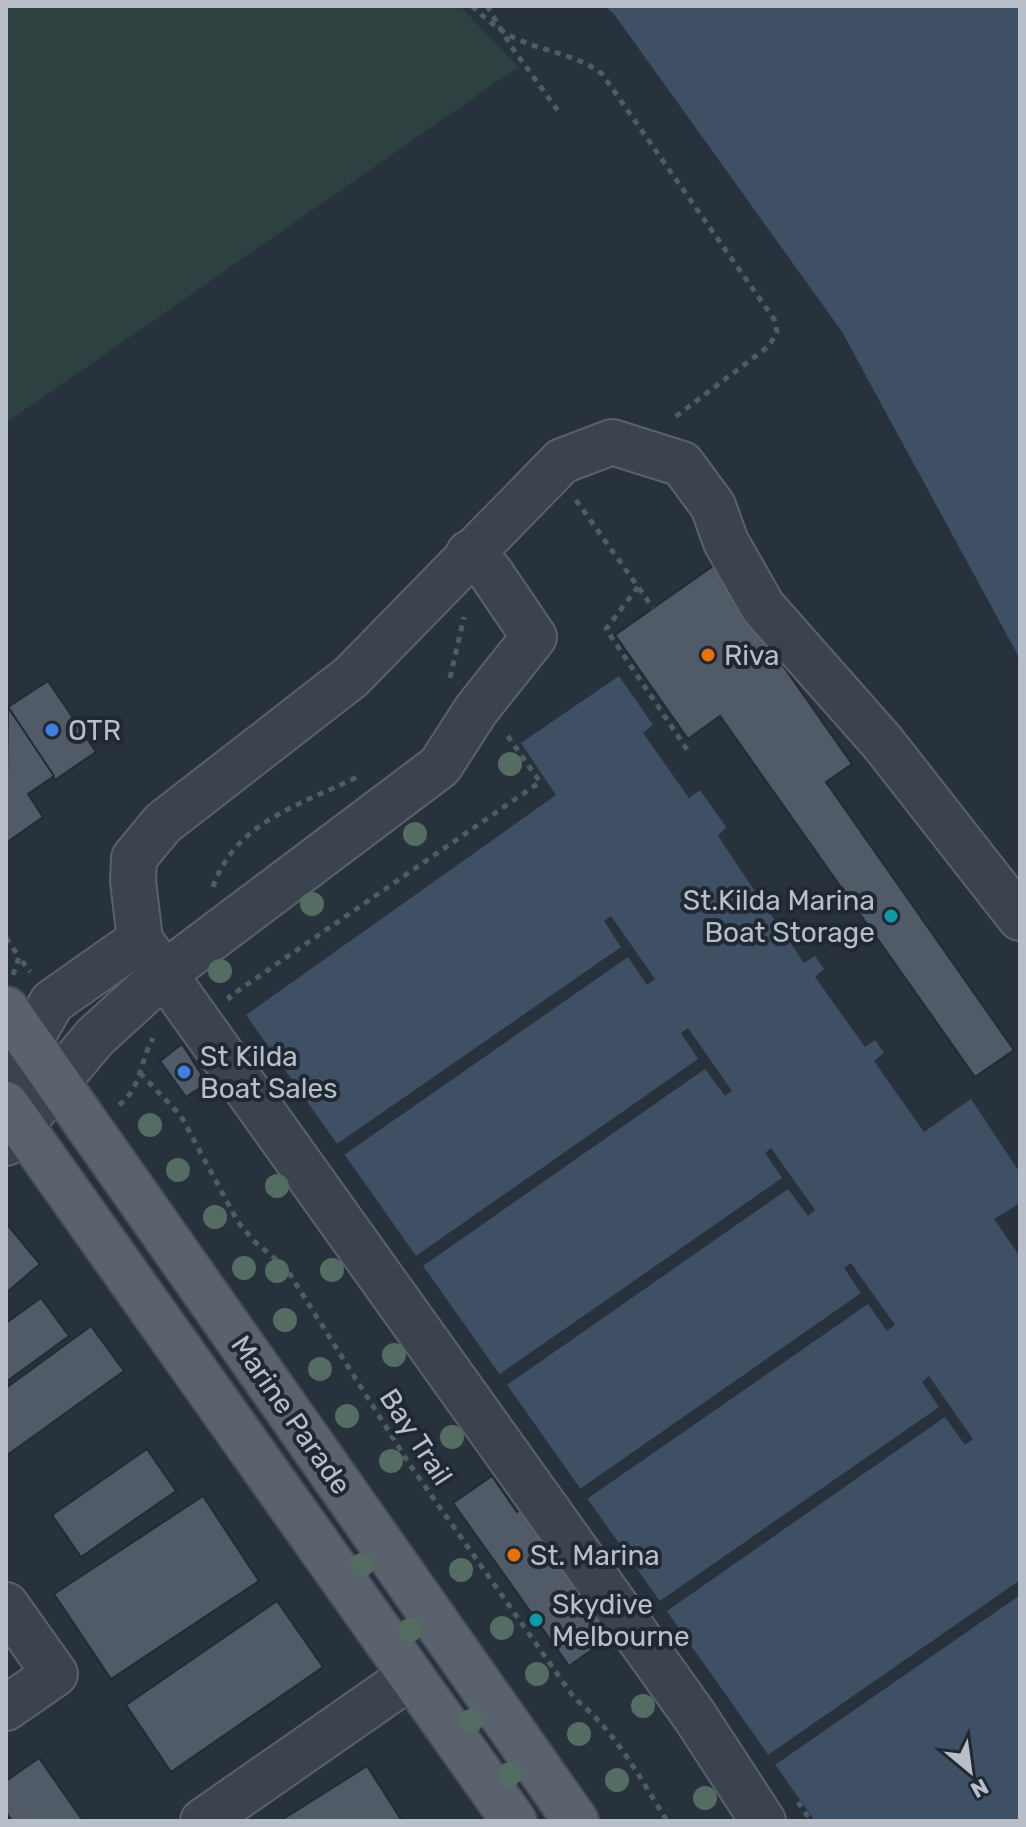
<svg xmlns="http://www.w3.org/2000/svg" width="1026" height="1827" viewBox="0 0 1026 1827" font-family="Rubik,sans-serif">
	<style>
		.green { fill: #2d4141 }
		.water { fill: #3f5065 }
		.pier { fill: #28323d }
		.building { fill: #515b68; stroke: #222b35; stroke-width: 2 }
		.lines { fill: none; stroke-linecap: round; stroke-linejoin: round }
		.minor-casing { stroke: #59626b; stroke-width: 48 }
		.major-casing { stroke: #454d57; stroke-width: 48 }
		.path { stroke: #4c5e5f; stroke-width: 5; stroke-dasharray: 6 6; stroke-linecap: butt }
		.minor { stroke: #3b444e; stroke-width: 44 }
		.major { stroke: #5a636d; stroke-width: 44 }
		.tree { fill: #546c61 }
		.food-dot { fill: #e8710a; stroke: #202933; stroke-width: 3 }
		.shop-dot { fill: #3f7fe0; stroke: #202933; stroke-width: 3 }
		.culture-dot { fill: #0f9aa8; stroke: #202933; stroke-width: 3 }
		.labels { text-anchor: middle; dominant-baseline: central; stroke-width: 8; stroke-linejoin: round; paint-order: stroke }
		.poi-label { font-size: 28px; fill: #b8bfc8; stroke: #202933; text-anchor: start }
		.street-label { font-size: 28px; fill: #b8bfc8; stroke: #202933 }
	</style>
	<rect width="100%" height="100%" fill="#28323d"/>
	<path class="green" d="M6 6H460L518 67 6 423Z"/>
	<g class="water">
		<path d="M605 6H1020V659L842 332 613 13Z"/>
		<path d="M619 676 653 725 643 733 689 798 700 790 726 827 718 836 760 899 770 892 780 905 770 913 804 963 815 956 824 969 815 977 865 1047 875 1040 884 1053 874 1061 924 1132 971 1099 1020 1173V1203L994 1219 1020 1257V1821H815L246 1015 556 795 521 743Z"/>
	</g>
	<g class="pier">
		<path d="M601 6 613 13 842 332 1020 663 1016 661 838 335Z"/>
		<path d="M611 916 655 979 647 985 628 957 341 1157 334 1146 621 947 604 921Z"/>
		<path d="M688 1028 732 1091 725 1096 705 1069 420 1268 413 1258 698 1059 681 1033Z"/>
		<path d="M771 1148 815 1210 808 1216 788 1189 504 1387 497 1376 782 1178 765 1153Z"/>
		<path d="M851 1263 895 1325 887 1331 868 1304 584 1501 577 1491 861 1293 844 1268Z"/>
		<path d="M929 1376 973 1439 965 1445 945 1417 664 1613 657 1603 939 1407 922 1382Z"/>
		<path d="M1020 1580V1595L772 1767 765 1757Z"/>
	</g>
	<g class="building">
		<path d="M713 566 852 764 826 782 1014 1050 975 1077 720 716 688 739 615 635Z"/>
		<path d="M48 681 96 752 55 780 8 707Z"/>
		<path d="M8 707 54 776 28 794 43 817 6 843Z"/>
		<path d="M182 1044 207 1083 186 1097 160 1061Z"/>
		<path d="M6 1223 40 1264 6 1293Z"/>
		<path d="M41 1298 69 1336 6 1382V1323Z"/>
		<path d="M91 1326 124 1371 6 1456V1388Z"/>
		<path d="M147 1449 176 1491 81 1557 52 1515Z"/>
		<path d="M492 1476 517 1512 526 1505 617 1632 569 1666 453 1503Z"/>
		<path d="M203 1496 259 1581 111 1679 54 1594Z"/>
		<path d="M277 1601 323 1667 171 1772 126 1705Z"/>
		<path d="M39 1758 83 1821H12L6 1812V1781Z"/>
		<path d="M367 1766 402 1821H280Z"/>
	</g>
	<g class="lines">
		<g class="minor-casing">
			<g id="minor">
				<path d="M6 1083 52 1002 140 940"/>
				<path d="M6 1143 95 1037 164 974 440 766 476 710 534 637 490 572 469 553"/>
				<path d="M6 1605 55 1674 6 1708"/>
				<path d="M203 1821 411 1676"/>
				<path d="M763 1821 694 1715 140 940 133 881 134 858 163 823 351 677 562 461 612 442 682 464 713 506 726 542 763 607 883 743 1020 918"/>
			</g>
		</g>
		<g class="major-casing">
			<g id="major">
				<path d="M6 1009 576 1821"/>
				<path d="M6 1104 514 1821"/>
			</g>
		</g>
		<g class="path">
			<path d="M472 6C486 19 501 32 519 40 547 52 578 55 602 74L774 319 777 332 769 346 671 420"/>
			<path d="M487 6 511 46 561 115"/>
			<path d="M576 500 653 608"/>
			<path d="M638 587 606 629 690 754"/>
			<path d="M450 678 464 617"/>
			<path d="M213 887C236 820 302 805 359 776"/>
			<path d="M6 938 19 957"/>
			<path d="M13 975 19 957 30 972"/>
			<path d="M231 1000 229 997 540 782 505 732"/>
			<path d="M140 1073 181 1116 238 1222 254 1241 286 1268 410 1465 575 1699C615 1730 640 1778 667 1821"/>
			<path d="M119 1105C141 1089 140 1061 153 1038"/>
			<path d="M798 1802 811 1821"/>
		</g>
		<use href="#minor" class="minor"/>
		<use href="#major" class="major"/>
	</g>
	<g class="tree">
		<circle cx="510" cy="764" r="12"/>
		<circle cx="415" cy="834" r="12"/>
		<circle cx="312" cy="904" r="12"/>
		<circle cx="220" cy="971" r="12"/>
		<circle cx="150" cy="1125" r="12"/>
		<circle cx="178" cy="1170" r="12"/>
		<circle cx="277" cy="1186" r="12"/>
		<circle cx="215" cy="1217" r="12"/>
		<circle cx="244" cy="1268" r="12"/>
		<circle cx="332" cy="1270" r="12"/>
		<circle cx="277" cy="1271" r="12"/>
		<circle cx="285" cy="1320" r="12"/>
		<circle cx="394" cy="1355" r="12"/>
		<circle cx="320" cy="1369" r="12"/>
		<circle cx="347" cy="1416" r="12"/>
		<circle cx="452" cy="1437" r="12"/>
		<circle cx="391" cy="1461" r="12"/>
		<circle cx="362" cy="1565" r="12"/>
		<circle cx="461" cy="1570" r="12"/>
		<circle cx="502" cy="1628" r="12"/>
		<circle cx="410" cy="1630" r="12"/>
		<circle cx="537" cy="1674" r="12"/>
		<circle cx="643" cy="1706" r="12"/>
		<circle cx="471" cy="1721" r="12"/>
		<circle cx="579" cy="1734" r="12"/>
		<circle cx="510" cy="1774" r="12"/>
		<circle cx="617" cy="1780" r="12"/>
		<circle cx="705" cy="1798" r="12"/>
	</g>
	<g class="food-dot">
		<circle cx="708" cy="655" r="8"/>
		<circle cx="514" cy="1555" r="8"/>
	</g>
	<g class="shop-dot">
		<circle cx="52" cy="730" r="8"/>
		<circle cx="184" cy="1072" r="8"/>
	</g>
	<g class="culture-dot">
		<circle cx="891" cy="916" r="8"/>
		<circle cx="536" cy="1620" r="8"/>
	</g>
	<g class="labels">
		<g class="poi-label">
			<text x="724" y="655">Riva</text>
			<text x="68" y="730">OTR</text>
			<text x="875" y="900" text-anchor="end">St.Kilda Marina<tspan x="875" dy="32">Boat Storage</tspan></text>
			<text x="200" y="1056">St Kilda<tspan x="200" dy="32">Boat Sales</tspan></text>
			<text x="530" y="1555">St. Marina</text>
			<text x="552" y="1604">Skydive<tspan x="552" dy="32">Melbourne</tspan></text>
		</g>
		<g class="street-label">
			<text transform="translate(291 1415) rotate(55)">Marine Parade</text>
			<text transform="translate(416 1437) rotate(57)">Bay Trail</text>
		</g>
	</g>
	<rect width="1026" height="1827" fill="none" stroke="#b8bfc8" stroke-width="16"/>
	<g transform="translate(970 1771) rotate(151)" stroke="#202933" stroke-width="6" paint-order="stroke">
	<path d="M0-6L14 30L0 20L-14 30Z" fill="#b8bfc8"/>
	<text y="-12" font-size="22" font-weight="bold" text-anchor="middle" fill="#b8bfc8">N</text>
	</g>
</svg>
